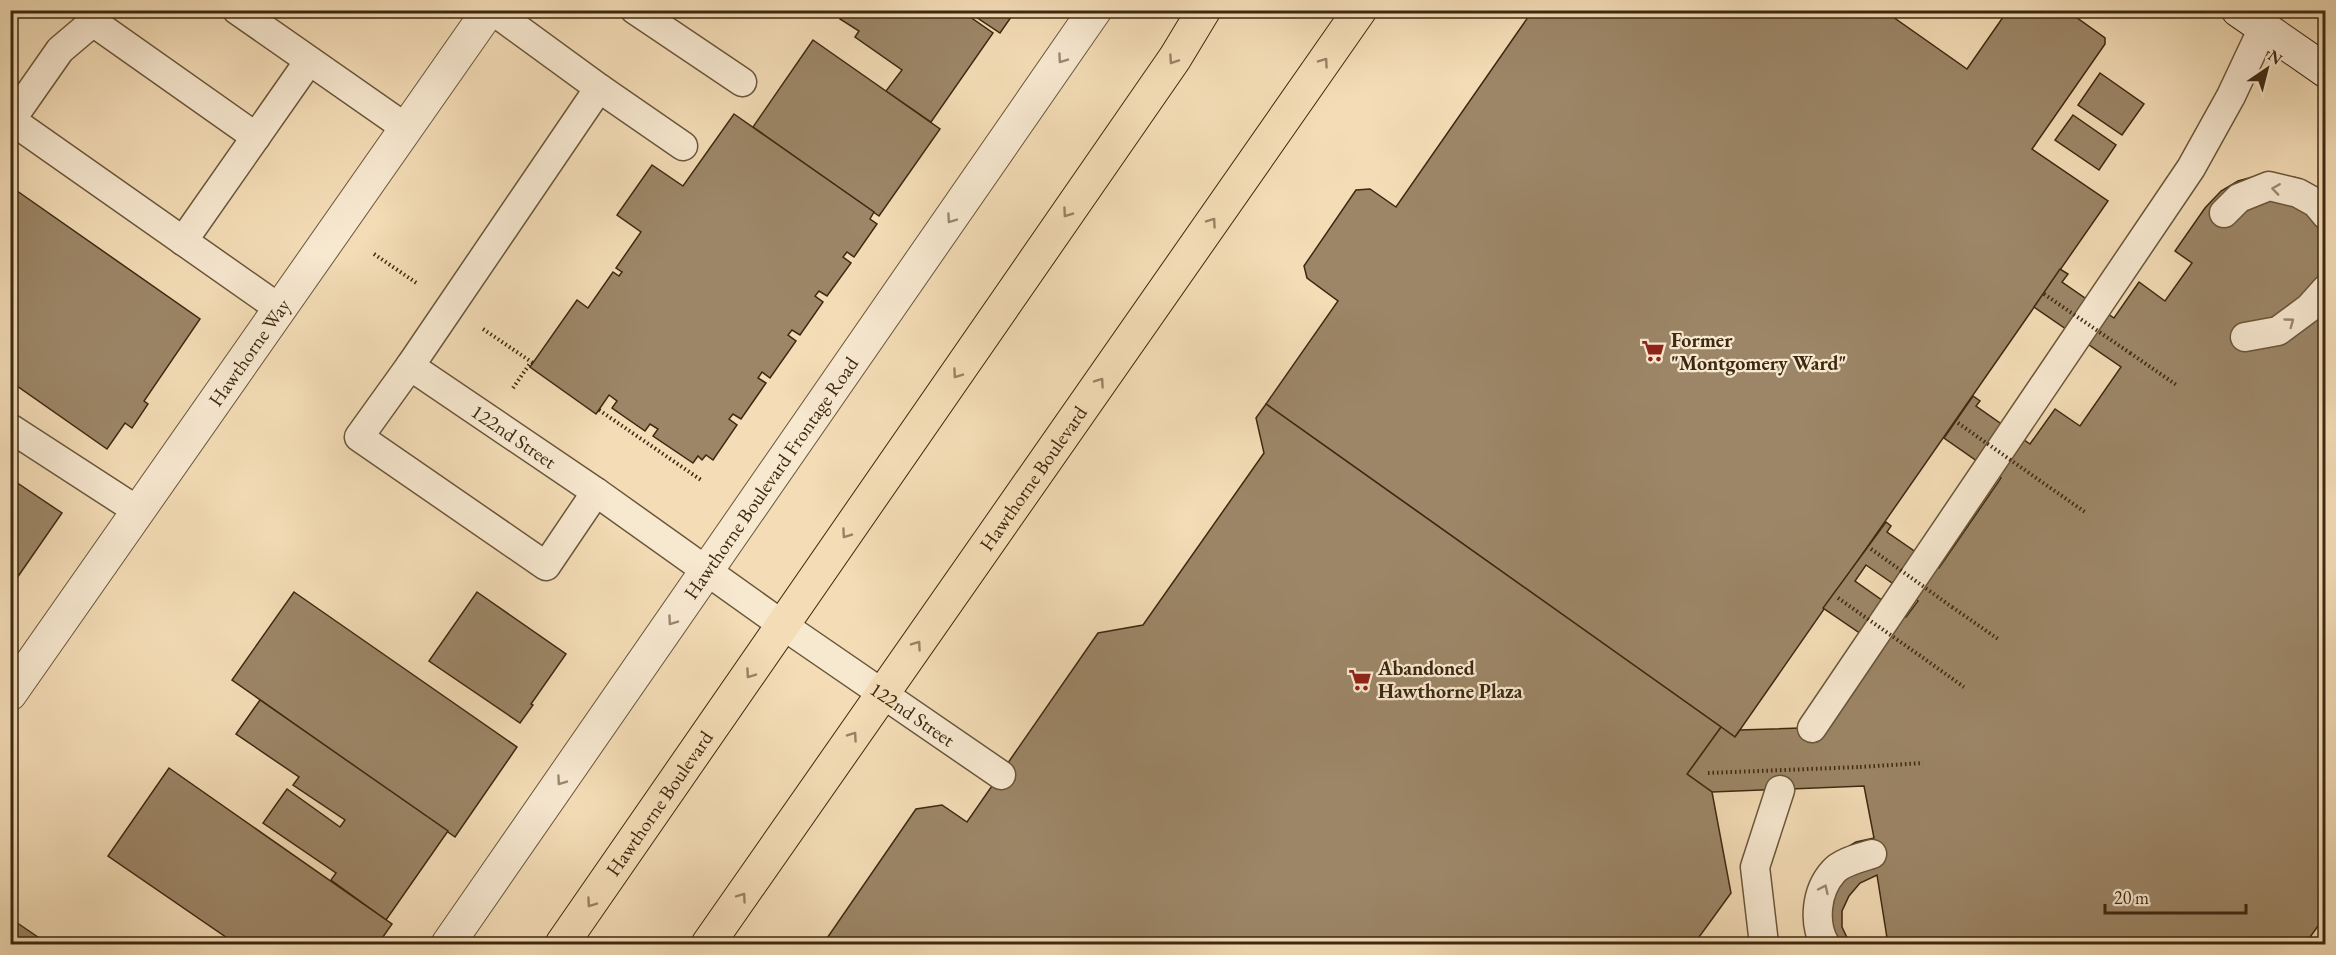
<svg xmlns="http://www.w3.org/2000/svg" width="2336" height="955" viewBox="0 0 2336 955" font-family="'EB Garamond',serif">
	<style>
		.building { fill: #9c8667; stroke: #3d2911; stroke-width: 1.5; fill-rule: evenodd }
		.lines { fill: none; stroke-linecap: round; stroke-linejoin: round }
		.lane-casing { stroke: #6a563a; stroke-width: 31 }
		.street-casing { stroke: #6a563a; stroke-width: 35 }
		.secondary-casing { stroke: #3d2911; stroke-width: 35 }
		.primary-casing { stroke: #3d2911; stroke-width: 35 }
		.path { stroke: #3d2911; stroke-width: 4; stroke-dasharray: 1.5 3; stroke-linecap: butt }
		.lane { stroke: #f7e8d0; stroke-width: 28 }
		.street { stroke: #f7e8d0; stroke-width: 33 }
		.secondary { stroke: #f7e8d0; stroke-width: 33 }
		.primary { stroke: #f3dcb6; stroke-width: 33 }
		.path-bridge { stroke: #3d2911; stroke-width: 4; stroke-dasharray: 1.5 3; stroke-linecap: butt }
		.oneway { stroke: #9a8870 }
		.oneway2 { stroke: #988264 }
		.labels { text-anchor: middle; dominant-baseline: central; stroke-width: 4.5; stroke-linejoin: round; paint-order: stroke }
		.poi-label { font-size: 20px; font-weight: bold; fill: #3d2911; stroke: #f7e8d0; text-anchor: start }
		.street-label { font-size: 20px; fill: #3d2911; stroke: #f7e8d0 }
	</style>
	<rect width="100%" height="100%" fill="#f3dcb6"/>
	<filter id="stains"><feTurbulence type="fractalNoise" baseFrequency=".00333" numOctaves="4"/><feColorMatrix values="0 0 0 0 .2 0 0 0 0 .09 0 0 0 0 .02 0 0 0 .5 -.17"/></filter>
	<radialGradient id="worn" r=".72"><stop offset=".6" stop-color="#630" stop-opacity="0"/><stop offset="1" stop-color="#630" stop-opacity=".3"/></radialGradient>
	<g class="building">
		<path d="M845 10H960L993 33 931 122 886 91 902 70 855 37 859 31 840 19Z"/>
		<path d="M976 10H1016L1000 33 973 15Z"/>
		<path d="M1533 10H1883L1967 69 2008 10H2066L2105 38V44L2032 149 2108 201 1735 737 1266 404 1338 301 1307 278 1304 266 1356 190 1370 189 1396 207Z"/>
		<path d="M813 40 940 129 879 216 753 127Z"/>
		<path d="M2100 73 2144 104 2122 135 2078 105Z"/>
		<path d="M734 114 874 212 870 219 877 224 854 257 847 252 843 257 851 263 827 296 819 291 815 296 823 302 800 335 792 330 788 335 796 341 770 378 762 372 758 378 766 383 741 419 733 414 729 419 737 425 713 460 706 455 702 460 698 456 693 463 653 436 658 429 650 424 645 431 612 408 617 401 609 395 596 414 530 367 577 300 588 308 613 272 619 276 622 272 616 268 641 232 617 215 652 165 683 186Z"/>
		<path d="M2073 115 2116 145 2099 170 2055 140Z"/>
		<path d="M2260 175H2282L2298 178 2326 196V320L2319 330 2326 335V915L2305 944H1888L1877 875 1860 883 1849 896 1842 911V927L1850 944H1811L1844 849 1856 842 1874 838 1864 786 1712 792 1687 774 1721 727 1735 737 1740 730 1830 727 1883 649 1823 608 1886 522 1891 526 1887 532 1939 568 2001 478 1944 438 1973 396 1980 401 1976 406 2030 444 2055 409 2080 426 2121 367 2034 307 2060 269 2068 274 2062 282 2114 318 2139 282 2165 301 2192 263 2175 251 2205 208 2221 191 2238 181ZM1866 565 1918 601 1906 617 1855 581Z"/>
		<path d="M10 186 200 319 144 401 148 404 132 428 125 423 107 449 10 381Z"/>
		<path d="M1266 404 1721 727 1687 774 1712 792 1731 893 1694 944H823L916 809 942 805 967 822 1098 633 1143 625 1264 453 1256 418Z"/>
		<path d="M10 478 62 513 10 588Z"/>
		<path d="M294 592 517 747 455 837 232 680Z"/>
		<path d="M477 592 566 654 531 704 533 705 520 723 429 661Z"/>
		<path d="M260 700 448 831 386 920 331 880 336 873 263 823 287 789 340 827 345 820 293 785 299 777 236 734Z"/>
		<path d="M169 768 392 924 378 944H236L108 856Z"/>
		<path d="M10 918 48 944H10Z"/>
	</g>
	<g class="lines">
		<g class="lane-casing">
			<g id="lane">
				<path d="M101 10 93 22 60 50 11 120 280 309"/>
				<path d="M237 10 406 128"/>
				<path id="s1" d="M492 10 599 88 410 366 596 492 784 626 1001 775"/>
				<path d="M635 10 742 82"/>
				<path d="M93 22 256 137"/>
				<path d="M599 88 683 146"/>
				<path d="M2224 213 2239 198 2269 186 2298 193 2316 203 2326 215"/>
				<path d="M183 241 309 61"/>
				<path d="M2245 337 2278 331 2309 308 2326 289"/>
				<path d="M410 366 359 437 546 566 596 492"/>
				<path d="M10 428 138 511"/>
				<path d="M1812 728 2191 168 2231 96 2263 28"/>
				<path d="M1764 944 1755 867 1780 790"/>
				<path d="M1825 944C1813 923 1816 891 1833 872 1841 862 1860 858 1872 854"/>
			</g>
		</g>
		<g class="street-casing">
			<g id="street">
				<path id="s2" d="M10 694 489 10"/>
				<path id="s3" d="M448 944 1095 10"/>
			</g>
		</g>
		<g class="secondary-casing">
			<path id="secondary" d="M2238 10 2326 71"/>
		</g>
		<g class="primary-casing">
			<g id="primary">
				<path id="s4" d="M562 944 1175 58 1204 10"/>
				<path id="s5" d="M708 944 1360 10"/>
			</g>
		</g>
		<g class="path">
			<path d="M374 254 418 284"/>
			<path d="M483 329 533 363"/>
			<path d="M2130 353 2178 386"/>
			<path d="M513 388 531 362"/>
			<path d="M599 410 701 480"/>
			<path d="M2039 480 2085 512"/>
			<path d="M1952 607 1998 639"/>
			<path d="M1919 655 1964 687"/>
			<path d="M1860 767 1923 763"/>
		</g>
		<use href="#lane" class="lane"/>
		<use href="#street" class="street"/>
		<use href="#secondary" class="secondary"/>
		<use href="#primary" class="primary"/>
		<g class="path-bridge">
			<path d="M2044 294 2130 353"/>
			<path d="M1958 423 2039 480"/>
			<path d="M1871 549 1952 607"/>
			<path d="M1838 598 1919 655"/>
			<path d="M1708 773 1860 767"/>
		</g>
	</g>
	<defs><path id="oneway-chevron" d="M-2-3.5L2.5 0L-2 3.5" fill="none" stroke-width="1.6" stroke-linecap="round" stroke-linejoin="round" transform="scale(1.5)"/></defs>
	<g class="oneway">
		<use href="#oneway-chevron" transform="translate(1062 59) rotate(125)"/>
		<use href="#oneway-chevron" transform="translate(2276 189) rotate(-172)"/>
		<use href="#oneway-chevron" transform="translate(951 219) rotate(125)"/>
		<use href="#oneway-chevron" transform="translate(2290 322) rotate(-36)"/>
		<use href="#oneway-chevron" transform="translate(672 621) rotate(125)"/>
		<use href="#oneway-chevron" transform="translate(561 781) rotate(125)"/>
		<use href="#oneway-chevron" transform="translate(1824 889) rotate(-65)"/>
	</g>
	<g class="oneway2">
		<use href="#oneway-chevron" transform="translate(1173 60) rotate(124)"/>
		<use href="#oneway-chevron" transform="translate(1324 62) rotate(-55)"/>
		<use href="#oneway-chevron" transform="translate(1067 213) rotate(125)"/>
		<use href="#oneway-chevron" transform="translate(1212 222) rotate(-55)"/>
		<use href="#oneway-chevron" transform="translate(957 374) rotate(125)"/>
		<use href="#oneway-chevron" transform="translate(1100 382) rotate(-55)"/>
		<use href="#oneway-chevron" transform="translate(846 534) rotate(125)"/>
		<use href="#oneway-chevron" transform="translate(917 645) rotate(-55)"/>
		<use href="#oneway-chevron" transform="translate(750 674) rotate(125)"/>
		<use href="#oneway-chevron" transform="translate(853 736) rotate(-55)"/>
		<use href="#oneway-chevron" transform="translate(742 897) rotate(-55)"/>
		<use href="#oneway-chevron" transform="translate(591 903) rotate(125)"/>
	</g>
	<defs>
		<g id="supermarket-bare" transform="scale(1.8)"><path d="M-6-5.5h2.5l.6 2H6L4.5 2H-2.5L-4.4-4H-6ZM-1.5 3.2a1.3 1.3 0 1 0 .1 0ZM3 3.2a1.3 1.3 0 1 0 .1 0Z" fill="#8f2418" stroke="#f7e8d0" stroke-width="2.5" paint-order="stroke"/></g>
	</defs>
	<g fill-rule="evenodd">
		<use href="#supermarket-bare" x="1653" y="351"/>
		<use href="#supermarket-bare" x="1360" y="680"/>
	</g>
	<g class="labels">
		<g class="poi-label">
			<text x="1671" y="340">Former<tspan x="1671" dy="23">"Montgomery Ward"</tspan></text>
			<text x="1378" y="668">Abandoned<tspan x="1378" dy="23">Hawthorne Plaza</tspan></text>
		</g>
		<g class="street-label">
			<text stroke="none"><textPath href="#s2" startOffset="417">Hawthorne Way</textPath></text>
			<text stroke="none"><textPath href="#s1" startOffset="594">122nd Street</textPath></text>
			<text stroke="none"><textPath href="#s5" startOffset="568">Hawthorne Boulevard</textPath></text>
			<text stroke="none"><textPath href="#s3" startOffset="567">Hawthorne Boulevard Frontage Road</textPath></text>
			<text stroke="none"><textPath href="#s1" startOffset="1080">122nd Street</textPath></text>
			<text stroke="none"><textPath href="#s4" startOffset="171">Hawthorne Boulevard</textPath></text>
		</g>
	</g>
	<rect width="2336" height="955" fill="none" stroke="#f3dcb6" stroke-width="36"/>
	<rect x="12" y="12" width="2312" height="931" fill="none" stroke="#3d2911" stroke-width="3"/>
	<rect x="18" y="18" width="2300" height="919" fill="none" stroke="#3d2911" stroke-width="1.5"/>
	<g transform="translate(2267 69) rotate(35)" stroke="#f7e8d0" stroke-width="4.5" paint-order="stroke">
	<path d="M0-4.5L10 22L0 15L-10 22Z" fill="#3d2911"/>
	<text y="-9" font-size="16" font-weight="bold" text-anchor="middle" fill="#3d2911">N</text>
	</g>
	<path d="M2105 904v9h141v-9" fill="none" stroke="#3d2911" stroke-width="3"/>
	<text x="2114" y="904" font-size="18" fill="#3d2911" stroke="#f7e8d0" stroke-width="4.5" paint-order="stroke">20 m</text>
	<rect width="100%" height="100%" filter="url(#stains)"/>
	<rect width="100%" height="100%" fill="url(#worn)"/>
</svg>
